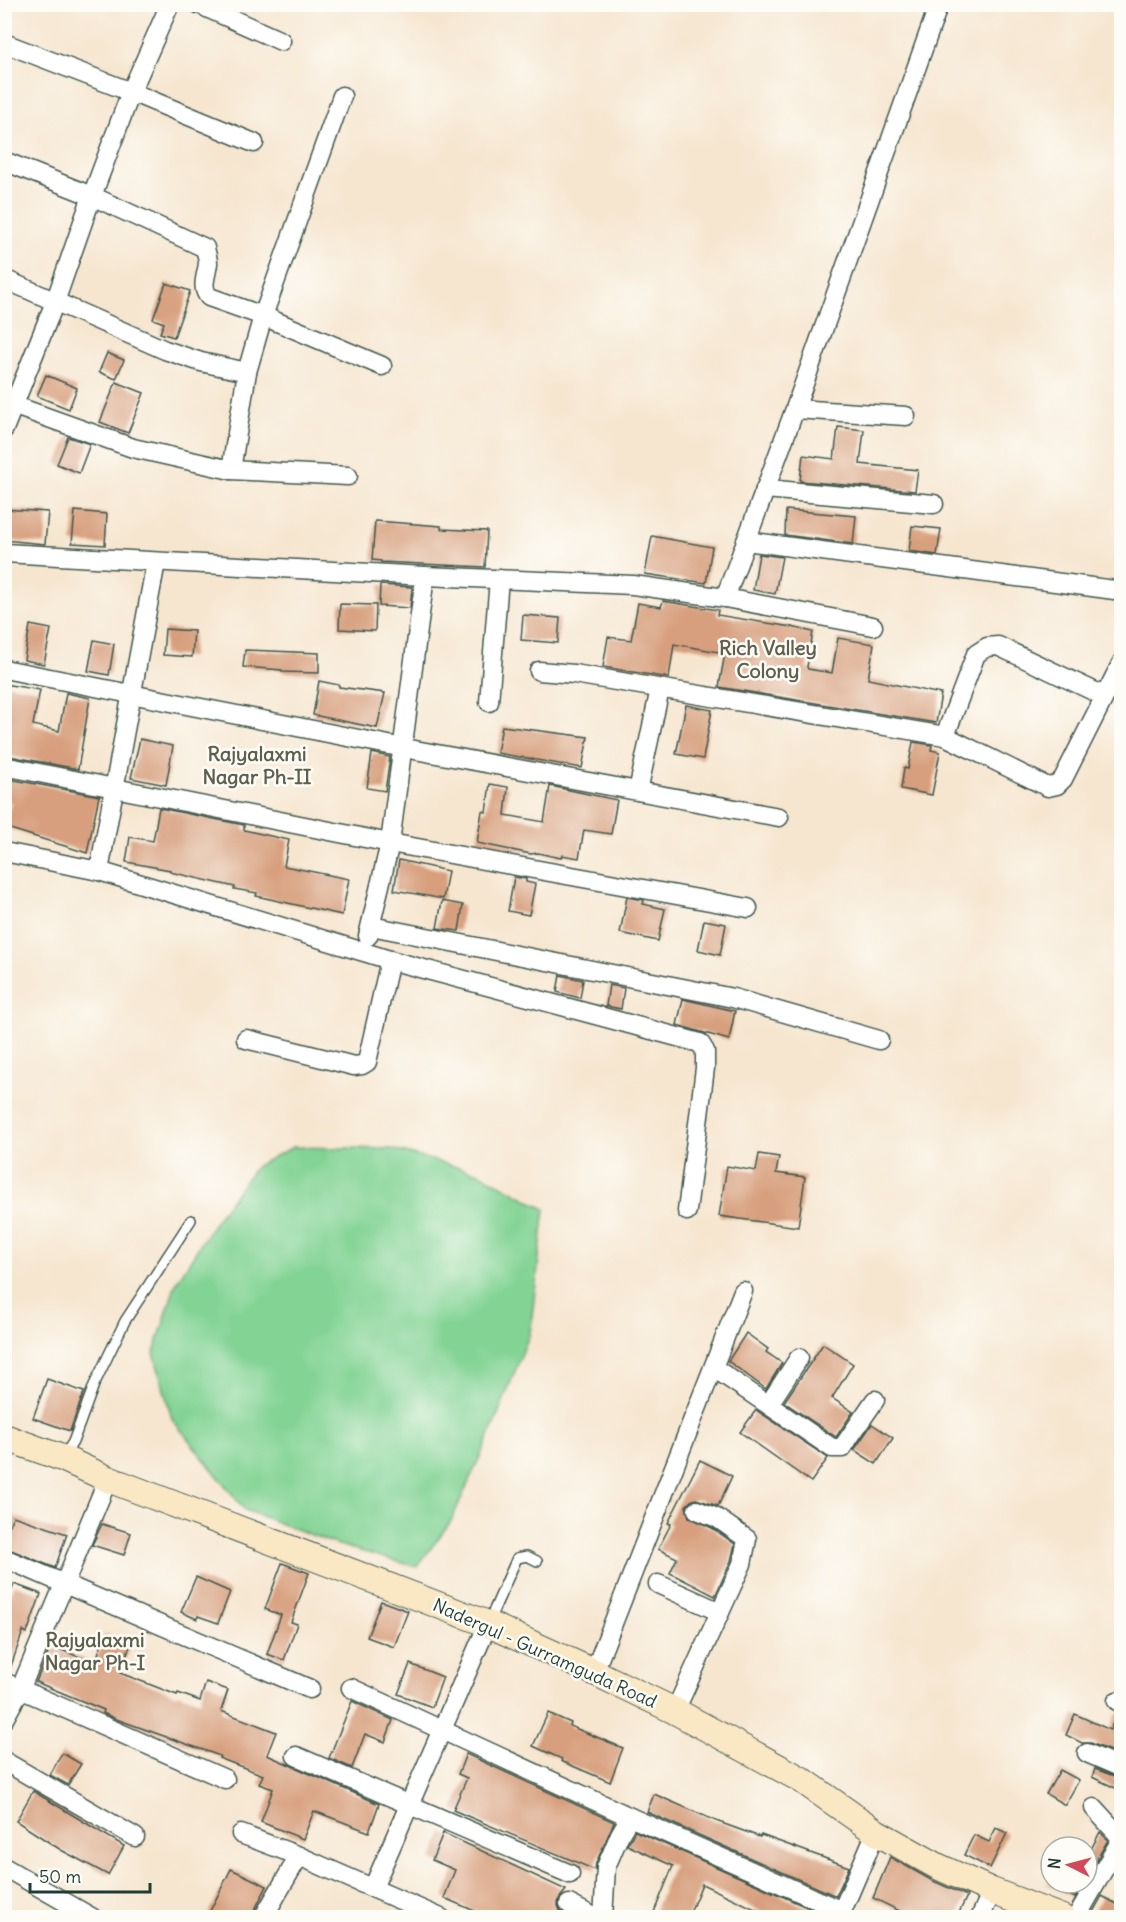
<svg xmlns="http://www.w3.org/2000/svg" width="1126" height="1922" viewBox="0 0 1126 1922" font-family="Delius,sans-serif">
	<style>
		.green { fill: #82d394; stroke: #508864; stroke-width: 1.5 }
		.building { fill: #d79f7d }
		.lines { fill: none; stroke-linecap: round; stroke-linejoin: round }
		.lane-casing { stroke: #3f564b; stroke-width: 12 }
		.street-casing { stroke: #3f564b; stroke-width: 21 }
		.secondary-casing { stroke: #3f564b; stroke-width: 28 }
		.lane { stroke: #fff; stroke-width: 9 }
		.street { stroke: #fff; stroke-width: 18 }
		.secondary { stroke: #fae7c3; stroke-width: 26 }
		.labels { text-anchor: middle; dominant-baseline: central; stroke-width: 5; stroke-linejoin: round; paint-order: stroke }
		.street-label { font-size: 18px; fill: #1f3d34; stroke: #fdfcf7 }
		.neighbourhood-label { font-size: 20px; font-weight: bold; fill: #5f5f4e; stroke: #fdfcf7 }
	</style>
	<rect width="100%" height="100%" fill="#fdfcf7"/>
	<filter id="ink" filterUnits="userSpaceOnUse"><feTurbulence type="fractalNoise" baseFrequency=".0167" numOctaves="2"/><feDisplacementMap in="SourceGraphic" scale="12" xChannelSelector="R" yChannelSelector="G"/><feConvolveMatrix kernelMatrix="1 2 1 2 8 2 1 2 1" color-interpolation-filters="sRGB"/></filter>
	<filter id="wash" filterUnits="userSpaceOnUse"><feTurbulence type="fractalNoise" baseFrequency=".008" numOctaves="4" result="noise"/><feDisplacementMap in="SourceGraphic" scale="24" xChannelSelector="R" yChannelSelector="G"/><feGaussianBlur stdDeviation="1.35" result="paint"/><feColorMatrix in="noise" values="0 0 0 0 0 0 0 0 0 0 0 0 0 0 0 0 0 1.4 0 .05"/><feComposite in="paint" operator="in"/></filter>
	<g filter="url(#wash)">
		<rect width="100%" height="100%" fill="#f6e6d0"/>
		<path class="green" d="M293 1147 391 1149 479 1173 545 1209 530 1333 491 1432 451 1521 417 1567 335 1544 245 1510 172 1419 154 1353 176 1283 215 1221 256 1166Z"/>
		<g id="blocks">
			<g class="building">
				<path d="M166 283 190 291 174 337 160 333 164 323 153 319Z"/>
				<path d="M107 353 124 360 116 379 99 372Z"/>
				<path d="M46 375 77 388 69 409 37 396Z"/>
				<path d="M116 382 144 393 128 433 100 422Z"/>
				<path d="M838 427 864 430 860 464 918 470 915 491 800 481 803 455 834 459Z"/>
				<path d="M68 437 90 444 79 473 57 464Z"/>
				<path d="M4 509 48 512 45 544 4 540Z"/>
				<path d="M786 510 856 516 853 544 785 535Z"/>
				<path d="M75 511 107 514 105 545 72 543Z"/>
				<path d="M375 521 441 526V529L487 531 485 567 381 562V561L372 560Z"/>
				<path d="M912 526 941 529 937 555 909 551Z"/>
				<path d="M652 536 712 547 706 583 645 574Z"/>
				<path d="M759 554 782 557 775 594 753 590Z"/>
				<path d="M380 585 412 587 410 608 379 606Z"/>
				<path d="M663 601 718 610 717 615 792 627 813 632 807 667 808 669 832 673 838 638 874 644 868 679 941 694 936 723 719 687 725 653 674 644 669 678 603 667 608 637 631 640 638 603 661 607Z"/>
				<path d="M340 604 376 605 375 631 339 629Z"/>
				<path d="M523 615 560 618 558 643 521 640Z"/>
				<path d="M30 625 51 629 44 664 24 660Z"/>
				<path d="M165 629 194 631 192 657 163 655Z"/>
				<path d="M94 640 114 644 109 675 88 671Z"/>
				<path d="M245 650 319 653V673L282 672V670L243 667Z"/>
				<path d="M319 681 339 685V687L385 693 377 728 313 715Z"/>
				<path d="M4 684 40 690 33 725 59 731 66 693 90 698 78 769 4 755Z"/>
				<path d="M686 705 712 710 703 759 676 754Z"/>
				<path d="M502 726 588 737 582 768 497 753Z"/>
				<path d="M140 739 173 746 166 785 131 778Z"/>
				<path d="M913 742 932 745 931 750 940 752 932 795 901 789 904 768 908 769Z"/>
				<path d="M372 753 390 757 385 791 367 788Z"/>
				<path d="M4 778 99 796 87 853 4 827 11 802 4 801Z"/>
				<path d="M490 784 508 787 505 815 544 822 550 786 617 800 611 834 584 830 579 858 562 855 561 858 538 853 531 854 477 843 482 811 486 812Z"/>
				<path d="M159 808 244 825V830L289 840 284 866 349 879 342 915 256 896 257 893 234 889 235 887 170 872V870L126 862 130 837 153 841Z"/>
				<path d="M399 860 448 871 443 899 394 890Z"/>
				<path d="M514 877 526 879V882L535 884 529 915 508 911Z"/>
				<path d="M627 897 644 900 643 904 665 909 658 941 620 933Z"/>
				<path d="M442 901 463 905 459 931 437 928Z"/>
				<path d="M704 920 726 924 720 955 698 950Z"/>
				<path d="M560 975 583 980 580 998 557 992Z"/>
				<path d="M609 985 624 988 621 1009 606 1006Z"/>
				<path d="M683 999 735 1011 729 1040 677 1025Z"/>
				<path d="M759 1154 779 1157 776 1173 805 1177 798 1227 719 1216 727 1166 756 1171Z"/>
				<path d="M746 1333 768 1349 766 1352 782 1363 766 1389 728 1361Z"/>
				<path d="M823 1344 853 1364 832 1398 853 1412 836 1437 784 1402Z"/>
				<path d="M47 1379 84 1392 70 1431 33 1418Z"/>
				<path d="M756 1410 828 1458 811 1482 740 1432Z"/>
				<path d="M872 1424 893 1438 876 1464 854 1450Z"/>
				<path d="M700 1460 732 1476 718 1506 696 1499 691 1501 686 1506 689 1517 712 1528 735 1544 731 1561 715 1596 670 1573 677 1558 658 1549 671 1524 668 1523Z"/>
				<path d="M13 1516 67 1534 55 1568 4 1547V1538Z"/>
				<path d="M102 1524 131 1533 124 1555 92 1545Z"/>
				<path d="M282 1563 309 1573 291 1622 297 1624 284 1660 267 1654 281 1615 265 1609Z"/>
				<path d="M196 1577 230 1592 218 1623 198 1616 197 1619 181 1612Z"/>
				<path d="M14 1584 41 1594 27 1633 23 1631 9 1672 4 1671V1597L9 1598Z"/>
				<path d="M381 1601 408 1611 394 1647 367 1637Z"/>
				<path d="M105 1634 131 1643 120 1673 177 1695 178 1693 200 1701 206 1682 228 1690 221 1711 276 1732 267 1755 379 1804 369 1832 314 1811 303 1839 261 1822 273 1789 259 1784 263 1775 219 1758 220 1756 116 1719 103 1713 104 1710 36 1682 51 1646 95 1663Z"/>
				<path d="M410 1664 443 1677 432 1707 398 1694Z"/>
				<path d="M352 1701 393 1720 385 1742 365 1734 352 1768 329 1758Z"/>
				<path d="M548 1713 571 1723 570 1726 623 1748 610 1782 561 1761 562 1759 533 1746Z"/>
				<path d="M1117 1713 1122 1714V1756L1091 1743H1082L1066 1735 1075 1714 1110 1730Z"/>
				<path d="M62 1753 81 1764 68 1785 50 1775Z"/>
				<path d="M466 1754 614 1822 596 1863 595 1870 453 1810 467 1778 458 1774Z"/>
				<path d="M1095 1769 1122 1779V1791L1092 1777Z"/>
				<path d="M1060 1770 1079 1780 1065 1805 1046 1794Z"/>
				<path d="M33 1791 124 1846 108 1875 61 1850 16 1821Z"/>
				<path d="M654 1794 716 1821 760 1837 761 1835 849 1867 836 1896 647 1812Z"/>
				<path d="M996 1828 1007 1833 990 1868 964 1855 974 1835 989 1842Z"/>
				<path d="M635 1831 829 1917H772L702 1884 688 1917H652L673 1866 627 1845Z"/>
				<path d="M1100 1832 1108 1840 1087 1876V1857Z"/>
				<path d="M443 1833 566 1890 559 1899 558 1905 560 1911 571 1917H489L444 1898 455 1870 432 1860Z"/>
				<path d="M890 1857 931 1880 967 1896 957 1917H943L932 1912 929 1917H900L902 1912 873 1898Z"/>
				<path d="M231 1869 267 1886 251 1917H207Z"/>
				<path d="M1046 1883H1083L1075 1898Z"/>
				<path d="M1102 1896 1122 1907 1116 1917H1103L1093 1912Z"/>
			</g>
		</g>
	</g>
	<g filter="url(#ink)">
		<use href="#blocks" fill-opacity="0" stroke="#3f564b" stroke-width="1.5"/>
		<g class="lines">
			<g class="lane-casing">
				<g id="lane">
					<path d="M64 1456 73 1442 94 1385 125 1321 191 1220"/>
					<path d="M489 1621 517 1558 527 1556 537 1561"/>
				</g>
			</g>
			<g class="street-casing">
				<g id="street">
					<path d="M198 4 281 41"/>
					<path d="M4 43 131 92 254 143"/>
					<path d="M4 161 92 196 205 248C206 253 208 258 208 263 207 275 200 287 209 297L263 316 382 366"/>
					<path d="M4 279 165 350 201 362 247 372"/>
					<path d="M4 402 133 448 231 470 348 476"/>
					<path d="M795 409 906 416"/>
					<path d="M4 429 55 302 92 196 131 92 170 4"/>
					<path d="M231 470 247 372 263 316 342 96"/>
					<path d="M765 489 934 504"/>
					<path d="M746 541 1122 591"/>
					<path d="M4 553 425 576 633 585 725 598 873 626"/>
					<path d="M725 598 795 409 939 4"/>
					<path d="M4 669 404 748 779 817"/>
					<path d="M539 671 574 674 945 736 1048 787 1057 785 1063 779 1122 662"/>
					<path d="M489 702 499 579"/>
					<path d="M945 736 976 654 987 647 998 646 1104 696"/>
					<path d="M4 766 390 843 748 908"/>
					<path d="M638 791 660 689"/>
					<path d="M4 852 99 871 390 960 700 1043 705 1051V1068L687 1211"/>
					<path d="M99 871 156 562"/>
					<path d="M371 926 733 998 879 1040"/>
					<path d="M368 936 390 843 425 576"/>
					<path d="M246 1039 354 1066 362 1065 367 1062 390 960"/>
					<path d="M714 1368 832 1448H842L875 1400"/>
					<path d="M769 1404 799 1358"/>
					<path d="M4 1558 310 1689"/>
					<path d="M658 1584 720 1612"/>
					<path d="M594 1672 743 1291"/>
					<path d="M4 1682 225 1779"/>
					<path d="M351 1688 630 1817 842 1911 876 1832"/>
					<path d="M1117 1701 1122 1703"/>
					<path d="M675 1711 742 1564 747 1539 717 1518 697 1510"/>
					<path d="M4 1719 20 1690 108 1479"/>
					<path d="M1087 1753 1122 1768"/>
					<path d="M296 1756 570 1874"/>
					<path d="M4 1761 135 1837"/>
					<path d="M1094 1808 1122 1839"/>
					<path d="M241 1834 299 1856 441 1918"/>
					<path d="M4 1867 93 1918"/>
					<path d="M373 1888 488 1624"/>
					<path d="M569 1904 596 1918"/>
					<path d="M263 1918 299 1856"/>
					<path d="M603 1918 606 1867 620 1834 630 1817"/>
					<path d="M980 1918 992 1891"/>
					<path d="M1076 1918 1122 1838"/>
				</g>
			</g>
			<g class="secondary-casing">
				<path id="secondary" d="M4 1437 62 1458 108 1479 488 1624 594 1672 675 1711 802 1780 876 1832 937 1866 992 1891 1062 1918"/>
			</g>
			<use href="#lane" class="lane"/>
			<use href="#street" class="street"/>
			<use href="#secondary" class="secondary"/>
		</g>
	</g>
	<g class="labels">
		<g class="street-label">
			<text transform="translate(545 1653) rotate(24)">Nadergul - Gurramguda Road</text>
		</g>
		<g class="neighbourhood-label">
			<text x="768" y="647">Rich Valley<tspan x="768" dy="23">Colony</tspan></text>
			<text x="257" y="753">Rajyalaxmi<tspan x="257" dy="23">Nagar Ph-II</tspan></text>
			<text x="95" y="1639">Rajyalaxmi<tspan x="95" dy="23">Nagar Ph-I</tspan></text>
		</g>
	</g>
	<rect width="1126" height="1922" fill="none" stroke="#fdfcf7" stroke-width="24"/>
	<g transform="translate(1069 1865) rotate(276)"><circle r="28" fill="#fdfcf7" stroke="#a4b0a9" stroke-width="1.5"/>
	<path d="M0-4.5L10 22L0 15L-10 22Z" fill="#d1495b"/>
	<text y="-9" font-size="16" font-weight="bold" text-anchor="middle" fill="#1f3d34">N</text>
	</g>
	<path d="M30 1883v9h120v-9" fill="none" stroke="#1f3d34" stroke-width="3"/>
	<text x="39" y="1883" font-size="18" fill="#1f3d34" stroke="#fdfcf7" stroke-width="4.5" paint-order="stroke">50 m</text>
</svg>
